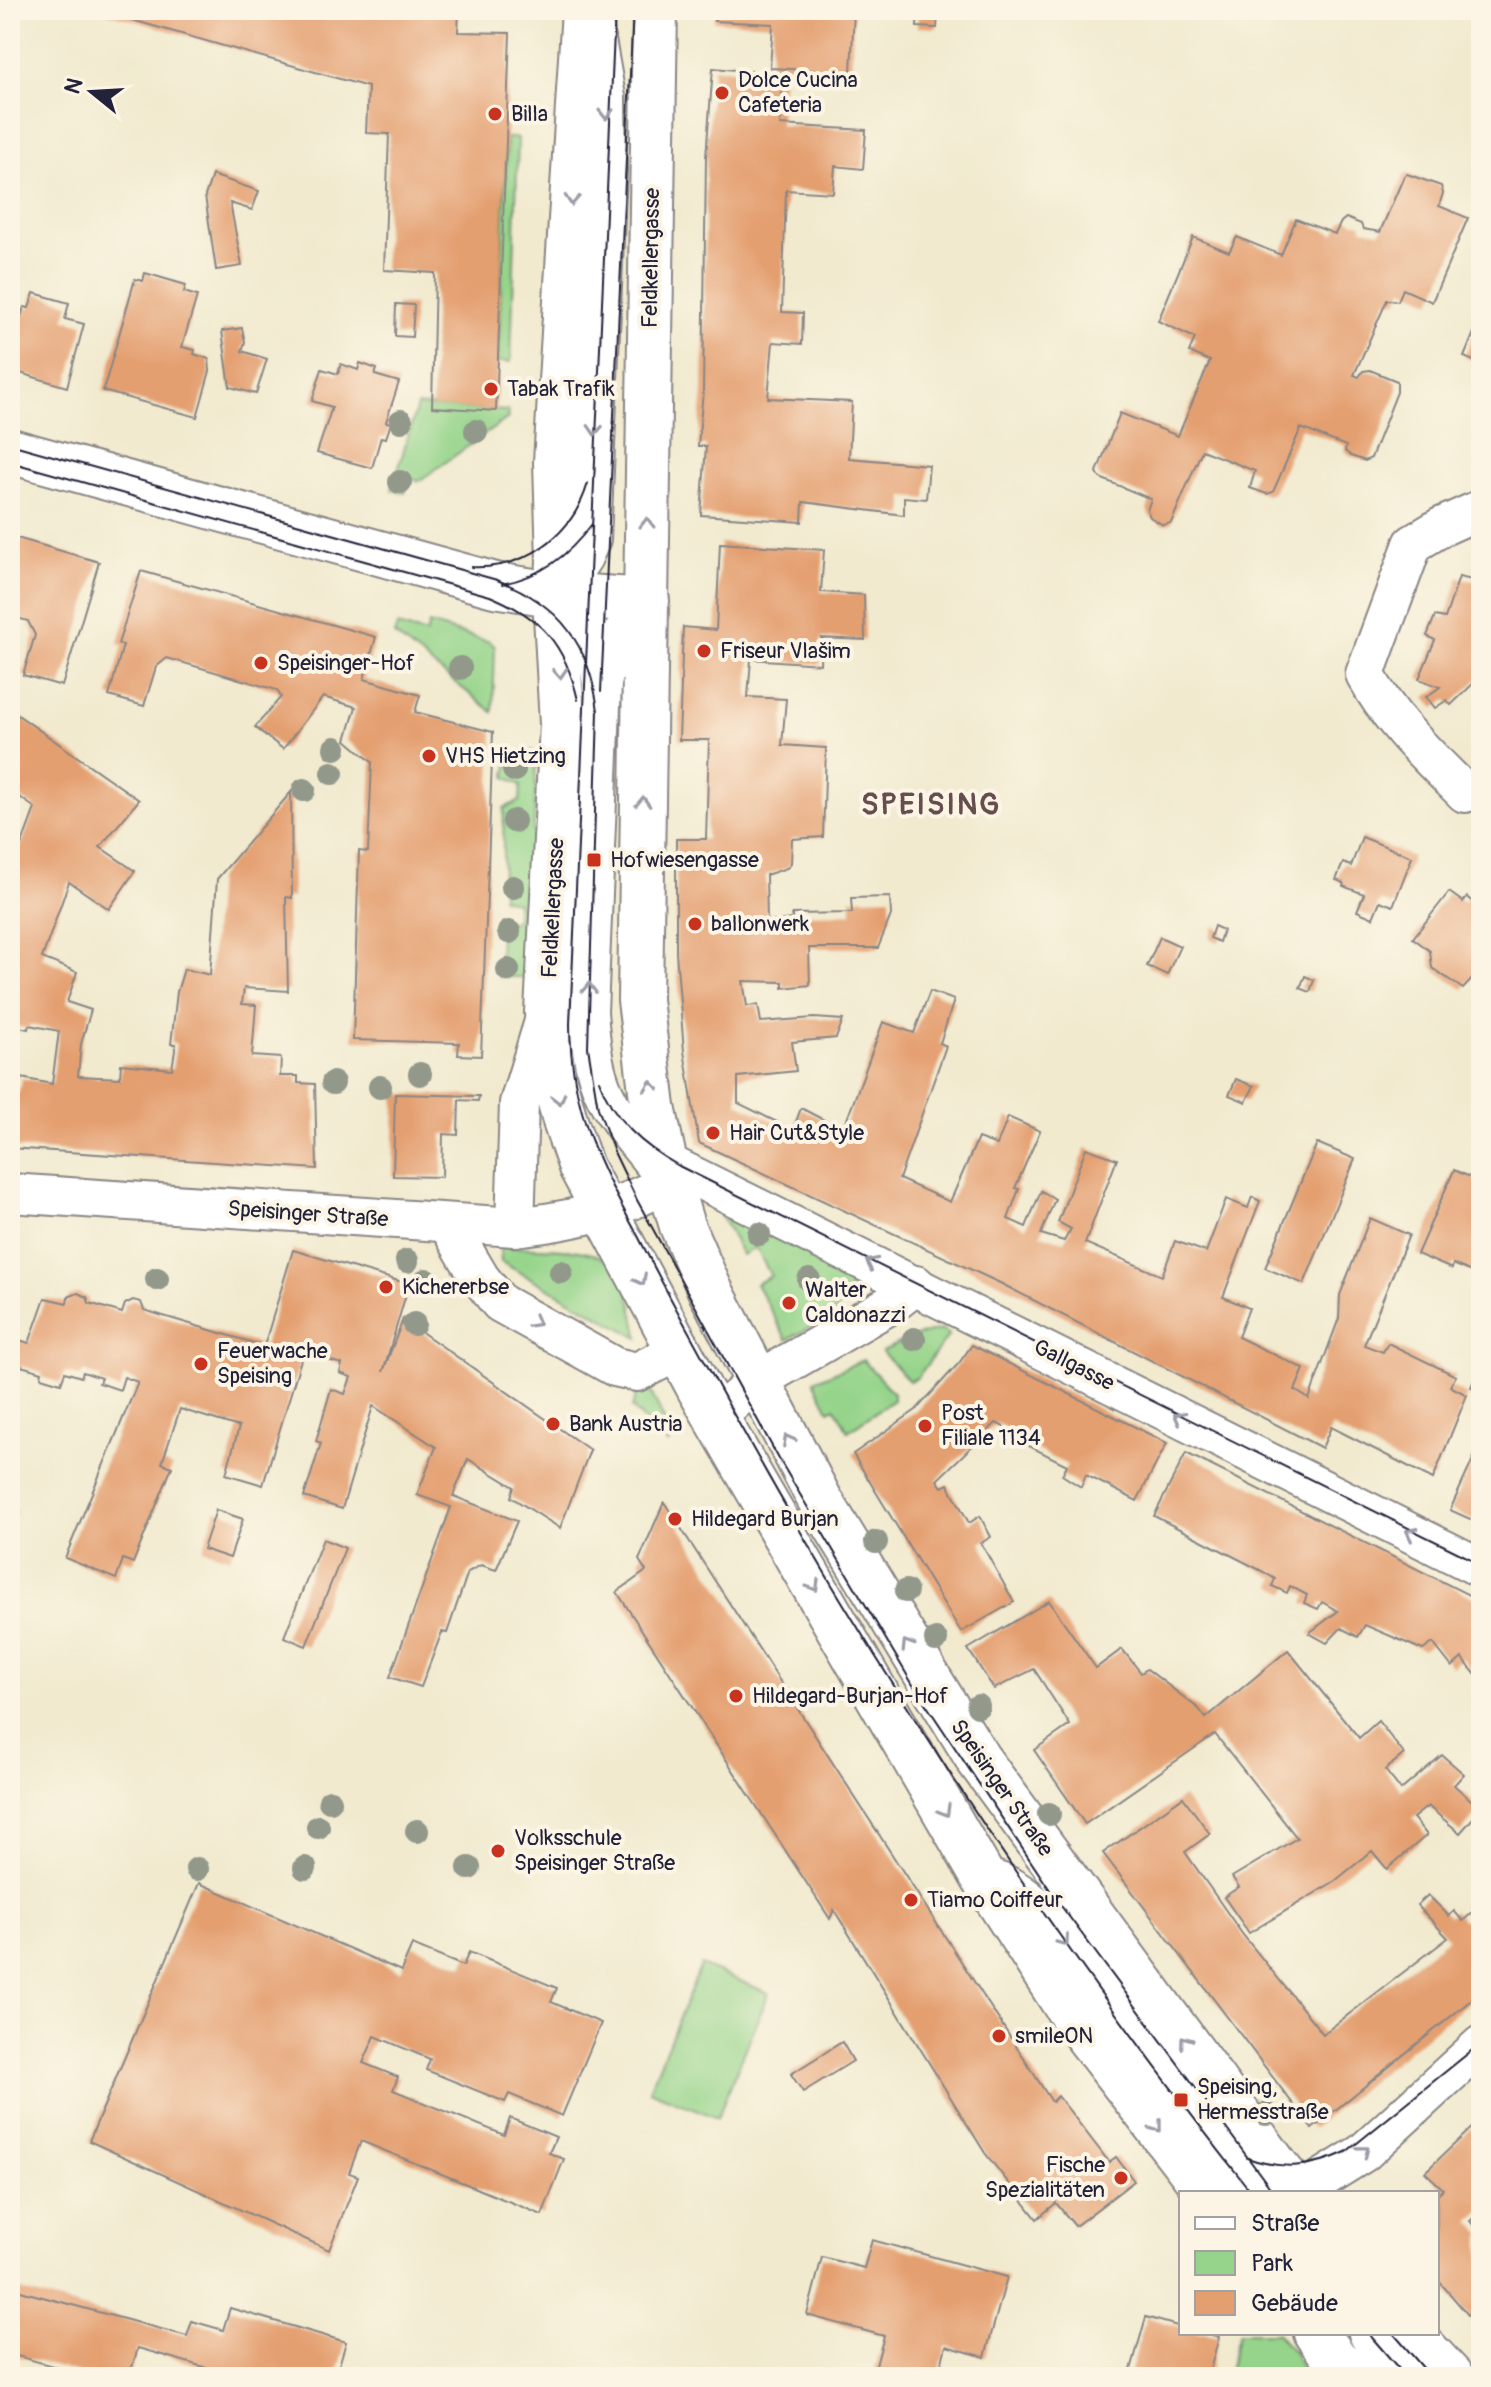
<svg xmlns="http://www.w3.org/2000/svg" width="1491" height="2387" viewBox="0 0 1491 2387" font-family="Pangolin,sans-serif">
	<style>
		.green { fill: #95d48a; stroke: #5c7b62; stroke-width: 2 }
		.building { fill: #e49f70 }
		.lines { fill: none; stroke-linecap: round; stroke-linejoin: round }
		.minor-casing { stroke: #8a8685; stroke-width: 42 }
		.major-casing { stroke: #8a8685; stroke-width: 48 }
		.minor { stroke: #fff; stroke-width: 38 }
		.major { stroke: #fff; stroke-width: 44 }
		.tram { stroke: #22223b; stroke-width: 2 }
		.tree { fill: #92998b }
		.oneway { stroke: #9c9ca7 }
		.poi-dot { fill: #c8321e; stroke: #fcf5e5; stroke-width: 3 }
		.labels { text-anchor: middle; dominant-baseline: central; stroke-width: 8; stroke-linejoin: round; paint-order: stroke }
		.poi-label { font-size: 22px; fill: #22223b; stroke: #fcf5e5; text-anchor: start }
		.street-label { font-size: 22px; fill: #22223b; stroke: #fcf5e5 }
		.district-label { font-size: 30px; font-weight: bold; letter-spacing: 2px; fill: #664e4e; stroke: #fcf5e5 }
	</style>
	<rect width="100%" height="100%" fill="#fcf5e5"/>
	<filter id="ink" filterUnits="userSpaceOnUse"><feTurbulence type="fractalNoise" baseFrequency=".0125" numOctaves="2"/><feDisplacementMap in="SourceGraphic" scale="16" xChannelSelector="R" yChannelSelector="G"/><feConvolveMatrix kernelMatrix="1 2 1 2 8 2 1 2 1" color-interpolation-filters="sRGB"/></filter>
	<filter id="wash" filterUnits="userSpaceOnUse"><feTurbulence type="fractalNoise" baseFrequency=".006" numOctaves="4" result="noise"/><feDisplacementMap in="SourceGraphic" scale="32" xChannelSelector="R" yChannelSelector="G"/><feGaussianBlur stdDeviation="1.8" result="paint"/><feColorMatrix in="noise" values="0 0 0 0 0 0 0 0 0 0 0 0 0 0 0 0 0 1.4 0 .05"/><feComposite in="paint" operator="in"/></filter>
	<g filter="url(#wash)">
		<rect width="100%" height="100%" fill="#f1eacf"/>
		<g class="green">
			<path d="M507 138H518L511 362H498Z"/>
			<path d="M417 406 508 411V418L419 481 410 478 405 493 392 490Z"/>
			<path d="M429 624 490 642 495 647 493 712 394 635 397 626 426 634Z"/>
			<path d="M525 751 546 752 547 762 536 768 528 977H499L500 924 516 920 517 902 502 898 504 808 520 801 521 785 506 777C507 762 511 756 525 751Z"/>
			<path d="M714 1203 849 1274C858 1309 812 1325 787 1340L756 1284 771 1276 756 1248 742 1255Z"/>
			<path d="M500 1247C531 1249 602 1243 620 1271 630 1285 634 1320 639 1338L501 1262Z"/>
			<path d="M942 1330 949 1335 917 1378 909 1381 882 1352C901 1341 919 1333 942 1330Z"/>
			<path d="M863 1360 893 1393V1400L848 1431 835 1407 829 1410 814 1381Z"/>
			<path d="M650 1390 672 1437 668 1444 632 1408 636 1395Z"/>
			<path d="M701 1965 769 1993 717 2118 649 2090Z"/>
			<path d="M1239 2333H1277L1293 2352 1306 2377H1227Z"/>
		</g>
		<g id="blocks">
			<g class="building">
				<path d="M97 10H459L458 32 510 33 496 411 432 407 435 273 384 270 389 134 366 133 368 87Z"/>
				<path d="M715 10H854L851 72 770 68 773 24 714 21Z"/>
				<path d="M918 10H938L937 28 917 27Z"/>
				<path d="M713 68 783 74 780 125 866 130 863 169 835 166 833 193 786 190 782 312 803 313 802 344 773 342 768 398 852 402 849 458 929 465 926 499 904 497V515L803 502 802 522 701 515 706 446H698L703 391 706 157Z"/>
				<path d="M1407 174 1441 186 1443 193 1439 206 1468 218 1432 302 1403 289 1398 301 1387 300 1354 375 1359 377 1363 371 1370 370 1397 381V392L1371 458 1365 461 1351 456 1345 451 1346 446 1301 428 1273 492 1267 494 1250 488 1255 471 1202 450 1171 523 1163 525 1150 517 1147 510 1151 499 1100 478 1097 472 1120 413 1178 436 1210 361 1189 352 1195 338 1158 321 1193 237 1229 252 1237 237 1281 255 1296 219 1335 234 1341 222 1346 218 1361 224 1363 229 1380 232 1404 176Z"/>
				<path d="M212 175 259 191 252 210 230 203 242 266 216 270 205 196Z"/>
				<path d="M10 230 17 232 11 256H10Z"/>
				<path d="M145 273 186 285 184 292 197 296 182 347 195 350 194 354 209 359 210 371 197 417 103 391 135 279 143 281Z"/>
				<path d="M34 293 69 303 65 319 84 324 67 387 10 370V332L15 334 24 307 29 308Z"/>
				<path d="M396 304 414 305 412 337 395 336Z"/>
				<path d="M1481 316V364L1464 357Z"/>
				<path d="M242 328 245 342 242 351 267 359 256 394 230 387 222 331Z"/>
				<path d="M360 363 377 369 375 375 399 382 386 422 391 423 386 438 381 437 372 468 317 453 332 407 312 401 322 369 338 374 341 364 358 370Z"/>
				<path d="M10 536 99 562 62 686 23 675 35 635 28 621 10 616Z"/>
				<path d="M720 543 824 550 821 592 864 595 865 640 821 638 820 664 751 659 748 697 786 699 782 745 826 748 823 837 792 839 791 863 787 868 766 875 767 922 793 919 792 914 852 913 851 898 890 897 891 915 878 948H809L810 985 783 988V982L743 981 747 1006 758 1005 761 1022 814 1018 843 1020 836 1038 792 1042 796 1071 738 1077V1103L793 1130 801 1108 837 1127 846 1122 883 1022 914 1033 930 991 954 1000 940 1043 946 1046 899 1179 950 1202 978 1138 997 1145 1008 1117 1040 1131 1015 1188 1019 1189 1008 1219 1026 1227 1041 1191 1055 1199 1041 1234 1064 1241 1071 1229 1058 1222 1086 1148 1117 1159 1085 1243 1162 1276 1175 1241 1206 1252 1226 1199 1248 1208 1252 1197 1260 1201 1223 1297 1249 1308 1238 1337 1304 1369 1295 1390 1309 1399 1339 1318 1340 1295 1370 1218 1409 1235 1364 1345 1383 1352 1388 1343 1456 1376 1450 1386 1467 1395 1433 1479 1331 1427 1322 1448 1002 1284 699 1143 684 1051 676 952V839H706L709 740H679L683 627 716 630Z"/>
				<path d="M141 571 376 637 364 679 420 695 415 712 493 732 481 1056 458 1055 459 1043 353 1040 359 851 368 852 372 762 346 740 356 707 323 697 283 749 255 727 281 697 277 690 167 658 156 667 144 706 109 696 123 645 118 644Z"/>
				<path d="M1459 577 1481 582V671L1476 681 1451 705 1447 700 1435 708 1426 697 1440 687 1419 679 1435 640 1427 636 1435 616 1445 618Z"/>
				<path d="M15 713 139 800 100 847 135 871 109 909 69 882 42 958 77 972 67 1002 91 1010 81 1044 78 1076 120 1078 121 1064 172 1069 176 1044H171L177 992 184 969 210 975 217 879 291 792 292 898 286 897 288 991 244 988 242 1004 256 1005 252 1056 281 1058 280 1076H298V1083L315 1084 317 1169 10 1148V1092H19L21 1078 52 1084 59 1031 29 1025 28 1029 10 1025V876L35 808 10 790V721Z"/>
				<path d="M1362 837 1412 857 1393 906 1380 901 1373 918 1357 911 1364 894 1343 886 1344 883 1336 880 1343 863 1351 866Z"/>
				<path d="M1449 892 1463 902 1467 897 1481 907V974L1479 978 1474 977 1463 989 1432 968 1430 951 1413 938Z"/>
				<path d="M1214 926 1223 930 1219 942 1210 938Z"/>
				<path d="M1160 937 1180 946 1167 975 1147 966Z"/>
				<path d="M1305 976 1314 980 1310 992 1300 988Z"/>
				<path d="M1236 1079 1254 1086 1246 1102 1229 1095Z"/>
				<path d="M395 1094 479 1096 478 1101 459 1100 458 1135 443 1134 442 1177 393 1176Z"/>
				<path d="M1317 1143 1355 1159 1304 1284 1265 1268Z"/>
				<path d="M1454 1170 1481 1182V1276L1453 1264 1452 1269 1417 1254Z"/>
				<path d="M293 1250 409 1284 383 1372 403 1319 590 1450 560 1528 511 1497 514 1487 468 1459 453 1496 517 1521 496 1570 481 1565 468 1572 447 1633 442 1632 421 1687 390 1677 451 1507 417 1495 436 1447 373 1406 342 1509 304 1497 321 1443 316 1441 331 1389 345 1394 351 1377 340 1373 342 1364 303 1353 263 1485 226 1474 239 1427 180 1409 162 1463 172 1467 133 1563 123 1559 116 1579 65 1558 138 1382 124 1377 120 1390 99 1383 101 1378 83 1372 81 1377 65 1372 61 1383 41 1377 42 1372 21 1366 10 1395V1337L29 1343 45 1298 67 1303 68 1297 78 1293 87 1297 89 1303 122 1313 125 1304 133 1300 141 1302 144 1310 160 1315 264 1346Z"/>
				<path d="M972 1345 1167 1443 1137 1501 1086 1475 1081 1487 1062 1475 1067 1465 1003 1433 1006 1428 996 1423 937 1480 942 1487 948 1484 969 1523 980 1516 991 1537 981 1543 1014 1602 961 1632 853 1454 916 1410 959 1363Z"/>
				<path d="M1481 1363V1392L1471 1387Z"/>
				<path d="M1481 1442V1524L1450 1510Z"/>
				<path d="M1186 1453 1481 1601V1681L1462 1658 1452 1667 1433 1643 1423 1650 1365 1625 1358 1637 1341 1628 1327 1643 1309 1633 1338 1611 1322 1602 1318 1609 1304 1603 1307 1595 1290 1586 1287 1593 1272 1586 1275 1579 1260 1570 1154 1516Z"/>
				<path d="M664 1502 1052 2102 1058 2096 1109 2162 1116 2157 1134 2181 1075 2226 1056 2203 1037 2219 985 2153 834 1910 830 1919 617 1592 646 1571 639 1560Z"/>
				<path d="M10 1507 17 1510 10 1526Z"/>
				<path d="M216 1510 243 1519 230 1558 203 1549Z"/>
				<path d="M323 1539 345 1548 306 1646 284 1637Z"/>
				<path d="M1049 1601 1096 1668 1122 1649 1141 1673 1147 1669 1199 1709 1206 1718 1288 1650 1359 1738 1378 1721 1404 1754 1385 1770 1401 1790 1442 1755 1464 1774 1454 1785 1481 1809 1460 1833 1428 1806 1413 1818 1427 1835 1387 1869 1372 1851 1335 1881 1249 1933 1224 1897 1239 1887 1232 1877 1297 1838 1215 1734 1085 1824 1034 1750 1070 1725 1034 1669 994 1689 968 1649Z"/>
				<path d="M1183 1797 1210 1834 1185 1852 1243 1935 1323 2034 1448 1938 1417 1905 1428 1895 1449 1916 1454 1911 1463 1921 1481 1904V1992L1312 2129 1103 1853Z"/>
				<path d="M199 1883 401 1971 412 1945 463 1966 469 1952 557 1988 551 2002 601 2023 562 2116 509 2094 505 2102 426 2070 430 2059 375 2036 363 2063 398 2077 393 2090 504 2135 510 2118 556 2137 549 2153 564 2159 542 2215 361 2141 349 2173 358 2176 329 2250 89 2141Z"/>
				<path d="M842 2042 853 2061 803 2092 791 2074Z"/>
				<path d="M1481 2119V2211L1470 2221 1481 2234V2330L1437 2279V2195L1443 2189 1425 2172Z"/>
				<path d="M872 2240 1007 2277 985 2357 946 2346 938 2377H889L874 2373 884 2336 807 2315 822 2257 864 2268Z"/>
				<path d="M13 2289 187 2336 192 2321 223 2330 230 2308 346 2342 337 2372 352 2377H238L138 2348 129 2377H92L10 2354V2290Z"/>
				<path d="M1146 2317 1181 2327V2333H1205L1219 2337 1208 2377H1129Z"/>
			</g>
		</g>
	</g>
	<g filter="url(#ink)">
		<use href="#blocks" fill-opacity="0" stroke="#8a8685" stroke-width="2"/>
		<g class="lines">
			<g class="minor-casing">
				<g id="minor">
					<path d="M593 23 606 97 607 170 591 539 583 557 558 595C591 619 596 644 602 683"/>
					<path d="M1465 793C1429 757 1389 720 1365 674L1413 544 1441 527 1481 509"/>
					<path d="M665 1162 1481 1568"/>
					<path d="M10 1193 515 1227C575 1220 616 1211 669 1182 646 1152 615 1121 601 1086 592 1062 590 1036 588 1012L602 683C611 647 624 629 647 601"/>
					<path d="M448 1224 480 1278 500 1303 615 1367 637 1372 679 1351"/>
					<path d="M515 1227 519 1103 545 1018"/>
					<path d="M716 1417 757 1381 893 1303 916 1285"/>
					<path d="M983 1877C1008 1883 1022 1893 1040 1910L1252 2193"/>
					<path d="M1299 2193 1363 2153 1481 2045"/>
					<path d="M1368 2333 1406 2377"/>
				</g>
			</g>
			<g class="major-casing">
				<g id="major">
					<path d="M584 10 556 462 559 561 556 615 562 724 547 1012 549 1044 554 1080 566 1124 581 1167 699 1388 983 1877 1075 2020 1208 2193"/>
					<path d="M655 10 640 1000 653 1107 669 1182 682 1226 710 1290 820 1500 978 1759 1276 2166 1298 2193"/>
					<path d="M10 451 495 585 558 595 647 601"/>
					<path d="M1316 2333 1338 2363 1366 2377"/>
					<path d="M1410 2333 1451 2377"/>
				</g>
			</g>
			<use href="#minor" class="minor"/>
			<use href="#major" class="major"/>
			<g class="tram">
				<path d="M615 10 570 1024C570 1108 599 1165 638 1236 657 1273 676 1309 696 1345 856 1644 1042 1927 1252 2193"/>
				<path d="M10 444 497 580C560 604 590 645 598 711L588 1047 598 1108 614 1152 637 1200 779 1459 913 1685 1056 1899 1274 2193"/>
				<path d="M10 462 490 596C541 617 565 644 578 700"/>
				<path d="M471 567C525 570 573 535 588 483"/>
				<path d="M502 584C542 576 568 556 592 524"/>
				<path d="M601 692 633 10"/>
				<path d="M599 1080C613 1120 643 1146 679 1166L1481 1564"/>
				<path d="M1247 2158C1282 2170 1312 2168 1346 2152L1481 2043"/>
				<path d="M1368 2333 1406 2377"/>
				<path d="M1393 2333 1431 2377"/>
			</g>
		</g>
		<g class="tree">
			<circle cx="401" cy="421" r="12"/>
			<circle cx="476" cy="431" r="12"/>
			<circle cx="400" cy="482" r="12"/>
			<circle cx="460" cy="668" r="12"/>
			<circle cx="335" cy="748" r="12"/>
			<circle cx="514" cy="770" r="12"/>
			<circle cx="332" cy="773" r="12"/>
			<circle cx="304" cy="790" r="12"/>
			<circle cx="514" cy="821" r="12"/>
			<circle cx="513" cy="887" r="12"/>
			<circle cx="509" cy="932" r="12"/>
			<circle cx="508" cy="970" r="12"/>
			<circle cx="420" cy="1074" r="12"/>
			<circle cx="333" cy="1083" r="12"/>
			<circle cx="380" cy="1087" r="12"/>
			<circle cx="759" cy="1234" r="12"/>
			<circle cx="407" cy="1261" r="12"/>
			<circle cx="561" cy="1272" r="12"/>
			<circle cx="157" cy="1279" r="12"/>
			<circle cx="426" cy="1280" r="12"/>
			<circle cx="809" cy="1280" r="12"/>
			<circle cx="414" cy="1324" r="12"/>
			<circle cx="914" cy="1339" r="12"/>
			<circle cx="876" cy="1542" r="12"/>
			<circle cx="906" cy="1591" r="12"/>
			<circle cx="936" cy="1640" r="12"/>
			<circle cx="978" cy="1706" r="12"/>
			<circle cx="330" cy="1801" r="12"/>
			<circle cx="1049" cy="1814" r="12"/>
			<circle cx="318" cy="1827" r="12"/>
			<circle cx="417" cy="1831" r="12"/>
			<circle cx="305" cy="1868" r="12"/>
			<circle cx="469" cy="1868" r="12"/>
			<circle cx="197" cy="1869" r="12"/>
			<circle cx="1266" cy="2114" r="12"/>
		</g>
		<defs><path id="oneway-chevron" d="M-2-3.5L2.5 0L-2 3.5" fill="none" stroke-width="1.6" stroke-linecap="round" stroke-linejoin="round" transform="scale(2)"/></defs>
		<g class="oneway">
			<use href="#oneway-chevron" transform="translate(606 114) rotate(89)"/>
			<use href="#oneway-chevron" transform="translate(572 200) rotate(94)"/>
			<use href="#oneway-chevron" transform="translate(595 430) rotate(93)"/>
			<use href="#oneway-chevron" transform="translate(647 523) rotate(-90)"/>
			<use href="#oneway-chevron" transform="translate(560 673) rotate(87)"/>
			<use href="#oneway-chevron" transform="translate(643 802) rotate(-88)"/>
			<use href="#oneway-chevron" transform="translate(589 988) rotate(-88)"/>
			<use href="#oneway-chevron" transform="translate(651 1086) rotate(-97)"/>
			<use href="#oneway-chevron" transform="translate(559 1099) rotate(76)"/>
			<use href="#oneway-chevron" transform="translate(871 1263) rotate(-154)"/>
			<use href="#oneway-chevron" transform="translate(641 1280) rotate(62)"/>
			<use href="#oneway-chevron" transform="translate(535 1322) rotate(29)"/>
			<use href="#oneway-chevron" transform="translate(1179 1417) rotate(-153)"/>
			<use href="#oneway-chevron" transform="translate(788 1440) rotate(-118)"/>
			<use href="#oneway-chevron" transform="translate(1411 1533) rotate(-153)"/>
			<use href="#oneway-chevron" transform="translate(814 1586) rotate(60)"/>
			<use href="#oneway-chevron" transform="translate(907 1645) rotate(-122)"/>
			<use href="#oneway-chevron" transform="translate(945 1811) rotate(60)"/>
			<use href="#oneway-chevron" transform="translate(1064 1941) rotate(54)"/>
			<use href="#oneway-chevron" transform="translate(1185 2041) rotate(-126)"/>
			<use href="#oneway-chevron" transform="translate(1157 2127) rotate(52)"/>
			<use href="#oneway-chevron" transform="translate(1364 2151) rotate(-38)"/>
		</g>
	</g>
	<g class="poi-dot">
		<circle cx="722" cy="93" r="8"/>
		<circle cx="495" cy="114" r="8"/>
		<circle cx="491" cy="389" r="8"/>
		<circle cx="704" cy="651" r="8"/>
		<circle cx="261" cy="663" r="8"/>
		<circle cx="429" cy="756" r="8"/>
		<rect x="586" y="852" width="16" height="16" rx="4"/>
		<circle cx="695" cy="924" r="8"/>
		<circle cx="713" cy="1133" r="8"/>
		<circle cx="386" cy="1287" r="8"/>
		<circle cx="789" cy="1303" r="8"/>
		<circle cx="201" cy="1364" r="8"/>
		<circle cx="553" cy="1424" r="8"/>
		<circle cx="925" cy="1426" r="8"/>
		<circle cx="675" cy="1519" r="8"/>
		<circle cx="736" cy="1696" r="8"/>
		<circle cx="498" cy="1851" r="8"/>
		<circle cx="911" cy="1900" r="8"/>
		<circle cx="999" cy="2036" r="8"/>
		<rect x="1173" y="2092" width="16" height="16" rx="4"/>
		<circle cx="1121" cy="2178" r="8"/>
	</g>
	<g class="labels">
		<g class="poi-label">
			<text x="738" y="80">Dolce Cucina<tspan x="738" dy="25">Cafeteria</tspan></text>
			<text x="511" y="114">Billa</text>
			<text x="507" y="389">Tabak Trafik</text>
			<text x="720" y="651">Friseur Vlašim</text>
			<text x="277" y="663">Speisinger-Hof</text>
			<text x="445" y="756">VHS Hietzing</text>
			<text x="610" y="860">Hofwiesengasse</text>
			<text x="711" y="924">ballonwerk</text>
			<text x="729" y="1133">Hair Cut&amp;Style</text>
			<text x="402" y="1287">Kichererbse</text>
			<text x="805" y="1290">Walter<tspan x="805" dy="25">Caldonazzi</tspan></text>
			<text x="217" y="1351">Feuerwache<tspan x="217" dy="25">Speising</tspan></text>
			<text x="941" y="1413">Post<tspan x="941" dy="25">Filiale 1134</tspan></text>
			<text x="569" y="1424">Bank Austria</text>
			<text x="691" y="1519">Hildegard Burjan</text>
			<text x="752" y="1696">Hildegard-Burjan-Hof</text>
			<text x="514" y="1838">Volksschule<tspan x="514" dy="25">Speisinger Straße</tspan></text>
			<text x="927" y="1900">Tiamo Coiffeur</text>
			<text x="1015" y="2036">smileON</text>
			<text x="1197" y="2087">Speising,<tspan x="1197" dy="25">Hermesstraße</tspan></text>
			<text x="1105" y="2165" text-anchor="end">Fische<tspan x="1105" dy="25">Spezialitäten</tspan></text>
		</g>
		<g class="street-label">
			<text transform="translate(651 258) rotate(-89)">Feldkellergasse</text>
			<text transform="translate(553 908) rotate(-87)">Feldkellergasse</text>
			<text transform="translate(308 1214) rotate(4)">Speisinger Straße</text>
			<text transform="translate(1074 1365) rotate(27)">Gallgasse</text>
			<text transform="translate(1002 1788) rotate(55)">Speisinger Straße</text>
		</g>
		<g class="district-label">
			<text x="931" y="804">SPEISING</text>
		</g>
	</g>
	<rect width="1491" height="2387" fill="none" stroke="#fcf5e5" stroke-width="40"/>
	<rect x="1179" y="2191" width="260" height="144" fill="#fcf5e5" stroke="#a5a1a1" stroke-width="2"/>
	<rect x="1195" y="2217" width="40" height="12" fill="#ffffff" stroke="#a5a1a1" stroke-width="2"/>
	<text x="1251" y="2231" font-size="24" fill="#22223b">Straße</text>
	<rect x="1195" y="2251" width="40" height="24" fill="#95d48a" stroke="#a5a1a1" stroke-width="2"/>
	<text x="1251" y="2271" font-size="24" fill="#22223b">Park</text>
	<rect x="1195" y="2291" width="40" height="24" fill="#e49f70" stroke="#a5a1a1" stroke-width="2"/>
	<text x="1251" y="2311" font-size="24" fill="#22223b">Gebäude</text>
	<g transform="translate(92 92) rotate(288)" stroke="#fcf5e5" stroke-width="6" paint-order="stroke">
	<path d="M0-6L14 30L0 20L-14 30Z" fill="#22223b"/>
	<text y="-12" font-size="22" font-weight="bold" text-anchor="middle" fill="#22223b">N</text>
	</g>
</svg>
